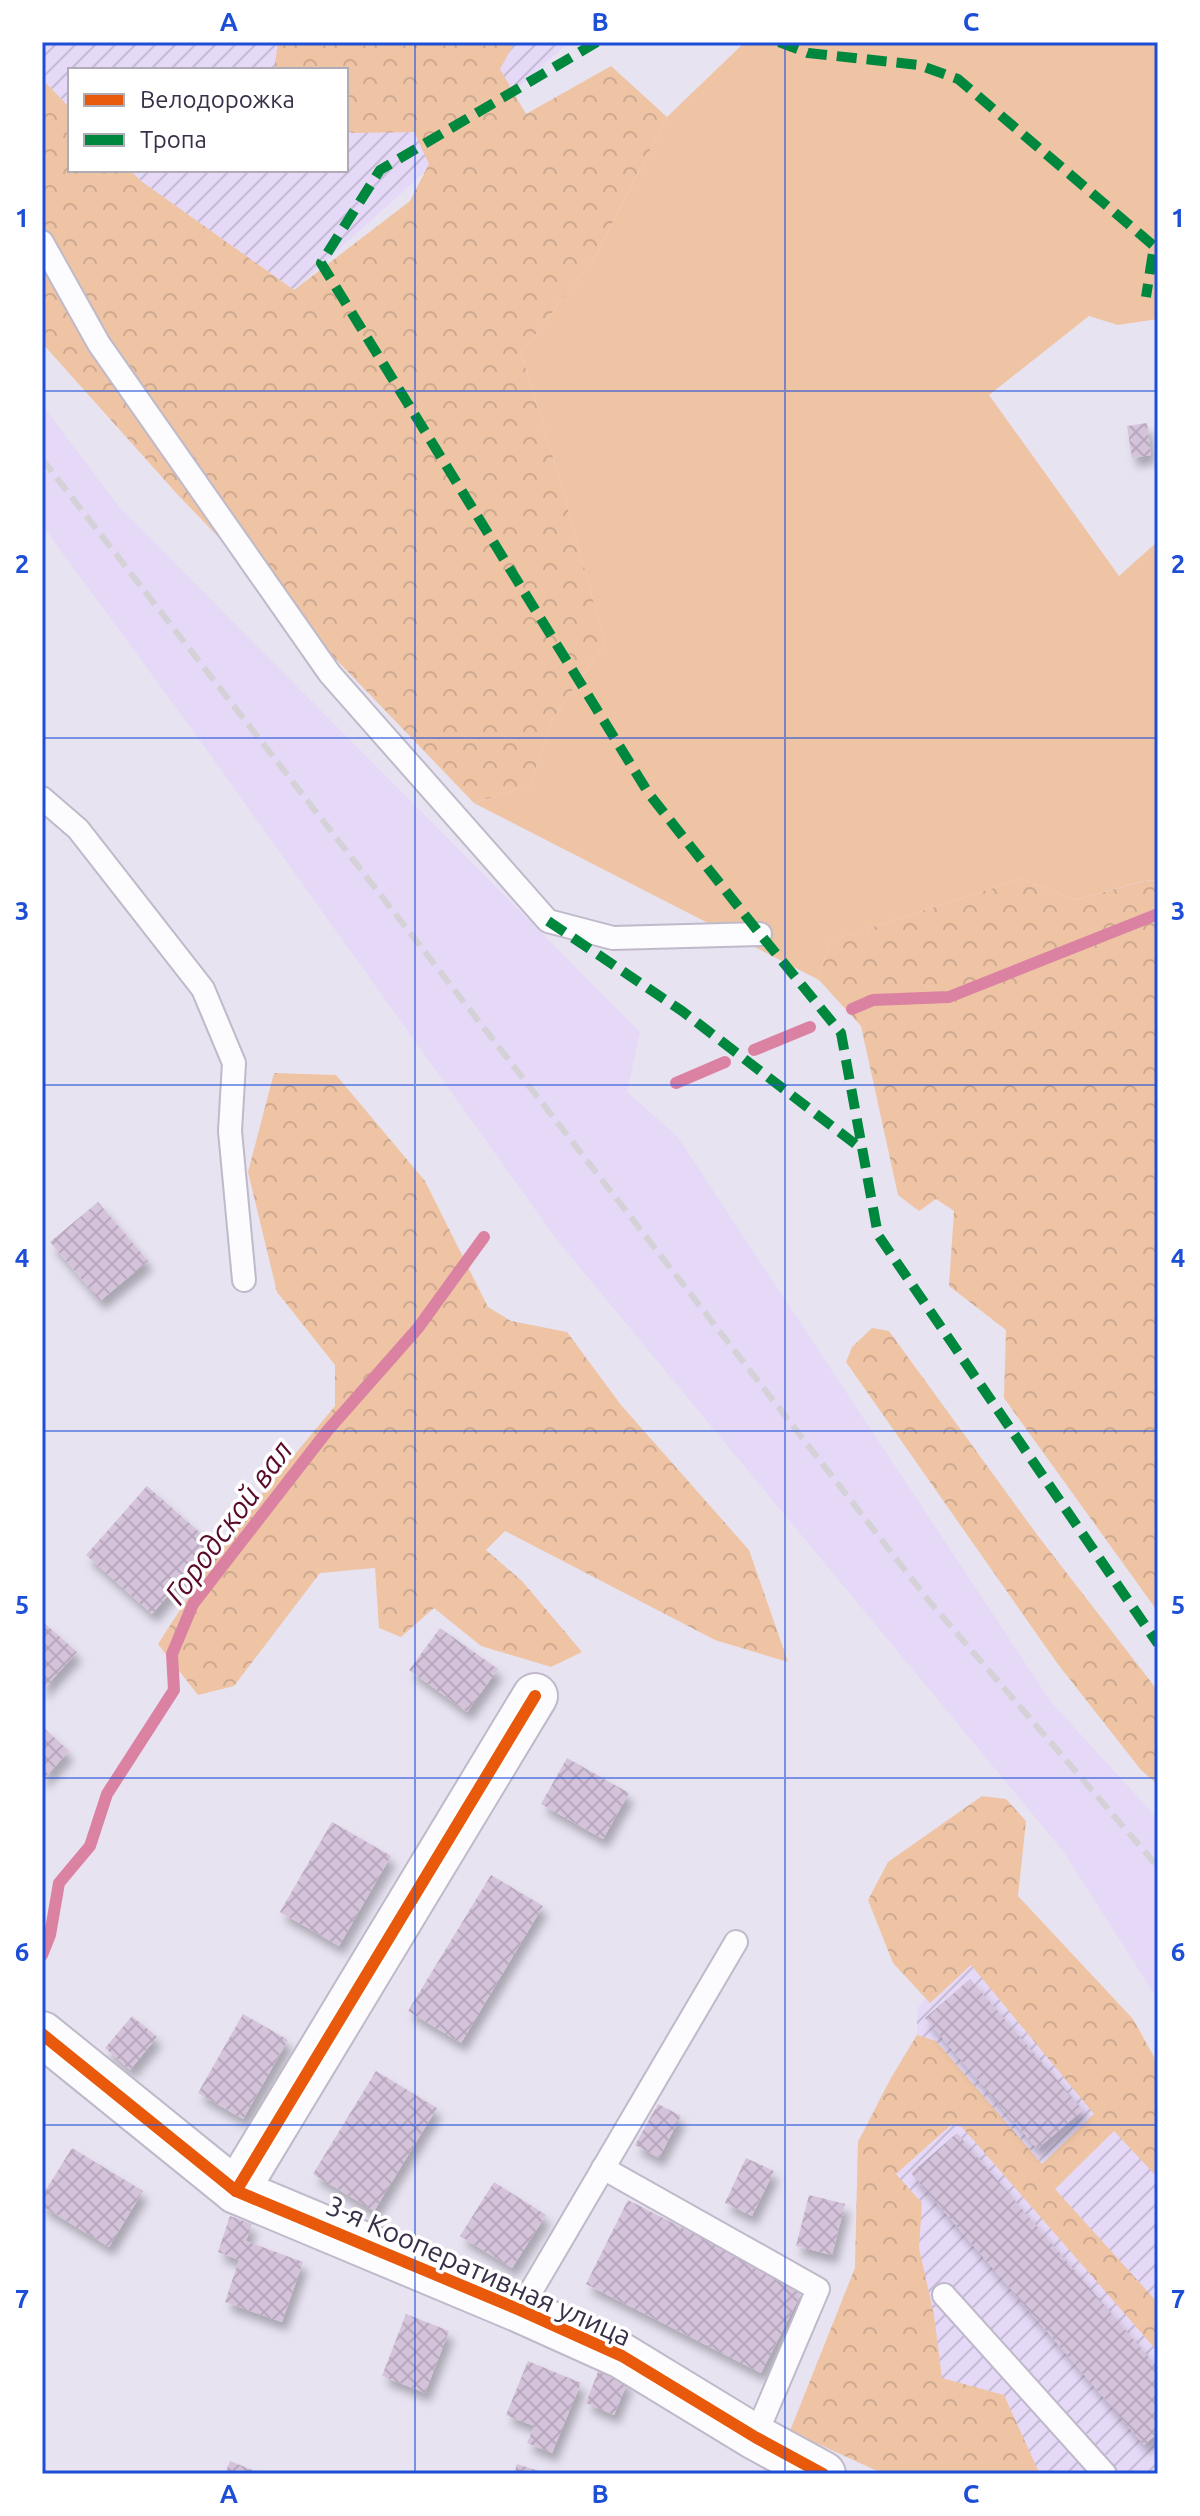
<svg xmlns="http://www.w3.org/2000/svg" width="1200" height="2516" viewBox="0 0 1200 2516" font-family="Ubuntu,sans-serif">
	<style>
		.built { fill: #e5d9f7 }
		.industrial { fill: url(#industrial-furrows) }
		.green { fill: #eec4a5 }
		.forest { fill: url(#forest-crowns) }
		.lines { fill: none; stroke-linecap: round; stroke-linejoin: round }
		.stream { stroke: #db82a3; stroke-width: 12 }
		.building { fill: url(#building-cross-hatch); filter: url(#shadow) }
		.service-casing { stroke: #bfb9ca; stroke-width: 26 }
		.minor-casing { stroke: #bfb9ca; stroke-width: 48 }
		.service { stroke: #fcfbfd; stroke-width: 22 }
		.minor { stroke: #fcfbfd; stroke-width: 44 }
		.rail { stroke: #d4d1d7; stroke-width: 6; stroke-dasharray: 16 8; stroke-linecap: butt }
		.quiet { stroke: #00873e; stroke-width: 10; stroke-dasharray: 20 10; stroke-linecap: butt }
		.cycleway-casing { stroke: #fff; stroke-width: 17 }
		.cycleway { stroke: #e8590c; stroke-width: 12 }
		.grid { fill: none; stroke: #1d4ed8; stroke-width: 2; stroke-opacity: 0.55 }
		.labels { text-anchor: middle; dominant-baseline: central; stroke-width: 7; stroke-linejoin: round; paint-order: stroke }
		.street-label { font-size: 28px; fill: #3a2f48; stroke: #fff }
		.water-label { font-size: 30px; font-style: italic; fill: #5a092a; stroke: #fff }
		.neatline { fill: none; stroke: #1d4ed8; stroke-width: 3 }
		.grid-label { font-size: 26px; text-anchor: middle; font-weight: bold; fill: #1d4ed8 }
	</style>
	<defs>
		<pattern id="industrial-furrows" width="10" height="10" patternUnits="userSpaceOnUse" patternTransform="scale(2)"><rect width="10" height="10" fill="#e5d9f7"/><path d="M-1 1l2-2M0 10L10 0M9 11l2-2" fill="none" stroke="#c5bbd5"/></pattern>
		<pattern id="forest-crowns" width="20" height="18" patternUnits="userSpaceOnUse" patternTransform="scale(2)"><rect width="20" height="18" fill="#eec4a5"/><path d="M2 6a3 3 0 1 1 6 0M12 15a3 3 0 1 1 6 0" fill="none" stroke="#cda990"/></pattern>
		<pattern id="building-cross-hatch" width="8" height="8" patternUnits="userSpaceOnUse" patternTransform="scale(2)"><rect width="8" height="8" fill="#d5c3db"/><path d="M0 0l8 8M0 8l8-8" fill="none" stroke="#b8a8bd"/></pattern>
		<filter id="shadow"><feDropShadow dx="5" dy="9" stdDeviation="4" flood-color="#0004"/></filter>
	</defs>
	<rect width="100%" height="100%" fill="#e8e3f1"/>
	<path class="built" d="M42 405 120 508 640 1032 627 1092 677 1136 1051 1702 1158 1819V2000L1063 1851 557 1240 186 721 42 525Z"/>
	<g class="industrial">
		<path d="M42 42H569L294 290 141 181 130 170H346V70H70V108L42 79Z"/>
		<path d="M996 1907 1158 2097V2474H884L790 2431 855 2268 858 2142 891 2078 917 2035V2009Z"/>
	</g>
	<path class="green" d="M745 42H1158V319L1118 325 1089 316 989 395 1119 576 1158 541V880L1143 881 1075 900 1022 879 829 941 819 980 474 803 530 785 552 720 605 643 562 487 521 353 595 257 667 117Z"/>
	<g class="forest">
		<path d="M278 42H515L500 69 526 114 611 66 667 117 595 257 521 353 562 487 605 643 552 720 530 785 474 803 178 495 42 343V79L70 108V170H130L141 181 294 290 410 201 429 164 414 132 352 133 346 128V70H274Z"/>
		<path d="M1022 879 1075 900 1144 881 1158 880V1612L1004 1398 1006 1330 949 1286 954 1211 936 1199 919 1211 898 1195 861 1026 819 980 829 941Z"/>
		<path d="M274 1073 336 1075 425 1181 488 1307 511 1321 567 1332 621 1405 749 1550 788 1662 715 1640 505 1531 486 1550 522 1581 582 1652 551 1667 481 1646 434 1608 401 1637 379 1628 375 1568 320 1573 234 1686 198 1695 158 1644 231 1531 335 1406V1365L277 1292 248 1172Z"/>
		<path d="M872 1328 889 1331 1038 1536 1158 1691V1785L1141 1770 1057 1663 846 1362 852 1347Z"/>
		<path d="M982 1796 1006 1799 1026 1821 1018 1896 1133 2019 1158 2064V2178L1114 2131 1055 2189 1158 2303V2352L962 2127 951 2125 896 2174 922 2203 919 2248 934 2315 942 2378 1004 2395 1038 2470 1043 2474H884L790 2431 855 2268 858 2142 891 2078 917 2035 936 2041 1042 2164 1094 2114 971 1965 930 2003 893 1963 868 1900 888 1862Z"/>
	</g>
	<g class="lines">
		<g class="stream">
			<path d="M852 1009 873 1000 949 997 1158 914"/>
			<path d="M754 1050 810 1027"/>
			<path d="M676 1083 725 1062"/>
			<path d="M42 1955 50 1935 59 1883 90 1846 107 1794 174 1690 172 1654 193 1604 328 1430 418 1328 484 1237"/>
		</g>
	</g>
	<g class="building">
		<path d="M1147 423 1151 455 1132 458 1127 426Z"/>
		<path d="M98 1202 148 1261 100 1301 50 1242Z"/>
		<path d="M147 1486 213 1544 152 1614 86 1555Z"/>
		<path d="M42 1621 77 1652 42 1691Z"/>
		<path d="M440 1628 498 1669 467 1712 409 1670Z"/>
		<path d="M42 1726 69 1751 42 1781Z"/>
		<path d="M567 1758 629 1793 603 1839 541 1804Z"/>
		<path d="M332 1822 391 1856 339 1946 280 1912Z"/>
		<path d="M491 1875 543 1906 461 2043 408 2011Z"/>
		<path d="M970 1979 1083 2110 1037 2149 925 2018Z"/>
		<path d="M243 2014 288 2040 243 2119 198 2093Z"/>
		<path d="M132 2016 157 2037 130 2070 105 2048Z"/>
		<path d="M376 2071 437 2108 374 2211 313 2174Z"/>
		<path d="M658 2104 681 2116 659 2158 635 2145Z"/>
		<path d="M957 2133 1158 2368V2433L1144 2445 911 2173Z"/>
		<path d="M72 2148 143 2191 109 2247 42 2206V2196Z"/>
		<path d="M746 2158 774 2171 752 2216 725 2203Z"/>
		<path d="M494 2182 546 2215 512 2268 460 2236Z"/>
		<path d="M809 2195 845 2204 832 2255 796 2246Z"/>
		<path d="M628 2200 803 2290 761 2373 586 2284Z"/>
		<path d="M230 2216 252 2224 246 2241 303 2262 282 2322 225 2302 239 2260 218 2252Z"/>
		<path d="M406 2314 449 2331 425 2393 382 2376Z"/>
		<path d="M528 2361 581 2383 552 2453 527 2443 534 2426 506 2415Z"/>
		<path d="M599 2369 628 2381 614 2415 586 2403Z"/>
		<path d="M230 2461 262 2474H225Z"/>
		<path d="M517 2464 545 2473V2474H514Z"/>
	</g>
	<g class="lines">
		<g class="service-casing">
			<g id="service">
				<path d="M42 242 99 344 330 674 548 921 613 938 760 934"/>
				<path d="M42 798 78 829 203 989 234 1063 230 1131 244 1280"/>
				<path d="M603 2168 818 2289 755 2437"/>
				<path d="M944 2295 1105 2474"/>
				<path d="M520 2310 736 1942"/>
			</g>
		</g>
		<g class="minor-casing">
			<g id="minor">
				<path d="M42 2034 236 2191 520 2310 622 2356 755 2437 823 2474"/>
				<path d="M236 2191 535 1696"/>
			</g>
		</g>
		<use href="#service" class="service"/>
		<use href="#minor" class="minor"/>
		<path class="rail" d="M42 459 929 1601 1158 1867"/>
		<g class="quiet">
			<path d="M597 42 380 170 321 263 649 794 760 934 841 1033 878 1235 1158 1644"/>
			<path d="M779 42 808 53 919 65 958 79 1154 246 1146 297"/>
			<path d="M548 921 682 1011 863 1150"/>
		</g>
		<g class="cycleway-casing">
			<g id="cycleway">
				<path d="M42 2034 236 2191 520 2310 622 2356 755 2437 823 2474"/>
				<path d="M236 2191 535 1696"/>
			</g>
		</g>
		<use href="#cycleway" class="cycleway"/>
	</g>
	<path class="grid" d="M415 42V2474M785 42V2474M42 391H1158M42 738H1158M42 1085H1158M42 1431H1158M42 1778H1158M42 2125H1158"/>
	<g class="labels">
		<g class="street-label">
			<text transform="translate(479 2270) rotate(24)">3-я Кооперативная улица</text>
		</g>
		<g class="water-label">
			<text transform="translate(228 1522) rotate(-54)">Городской вал</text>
		</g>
	</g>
	<rect width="1200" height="2516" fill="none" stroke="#ffffff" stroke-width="88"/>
	<rect x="68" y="68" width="280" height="104" fill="#ffffff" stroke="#b0acb6" stroke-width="2"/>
	<rect x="84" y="94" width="40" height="12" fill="#e8590c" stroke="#b0acb6" stroke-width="2"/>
	<text x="140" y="108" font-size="24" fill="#3a2f48">Велодорожка</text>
	<rect x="84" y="134" width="40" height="12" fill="#00873e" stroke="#b0acb6" stroke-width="2"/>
	<text x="140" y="148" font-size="24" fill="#3a2f48">Тропа</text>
	<rect x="44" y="44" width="1112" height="2428" class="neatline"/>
	<g class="grid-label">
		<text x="229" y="31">A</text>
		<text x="600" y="31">B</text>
		<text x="971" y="31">C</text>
		<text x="22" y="227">1</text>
		<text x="1178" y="227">1</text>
		<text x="22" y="573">2</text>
		<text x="1178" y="573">2</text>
		<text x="22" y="920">3</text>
		<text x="1178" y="920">3</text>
		<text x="22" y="1267">4</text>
		<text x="1178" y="1267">4</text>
		<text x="22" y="1614">5</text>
		<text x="1178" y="1614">5</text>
		<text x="22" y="1961">6</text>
		<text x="1178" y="1961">6</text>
		<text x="22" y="2308">7</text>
		<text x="1178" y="2308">7</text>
		<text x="229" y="2503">A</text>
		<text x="600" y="2503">B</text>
		<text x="971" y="2503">C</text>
	</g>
</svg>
